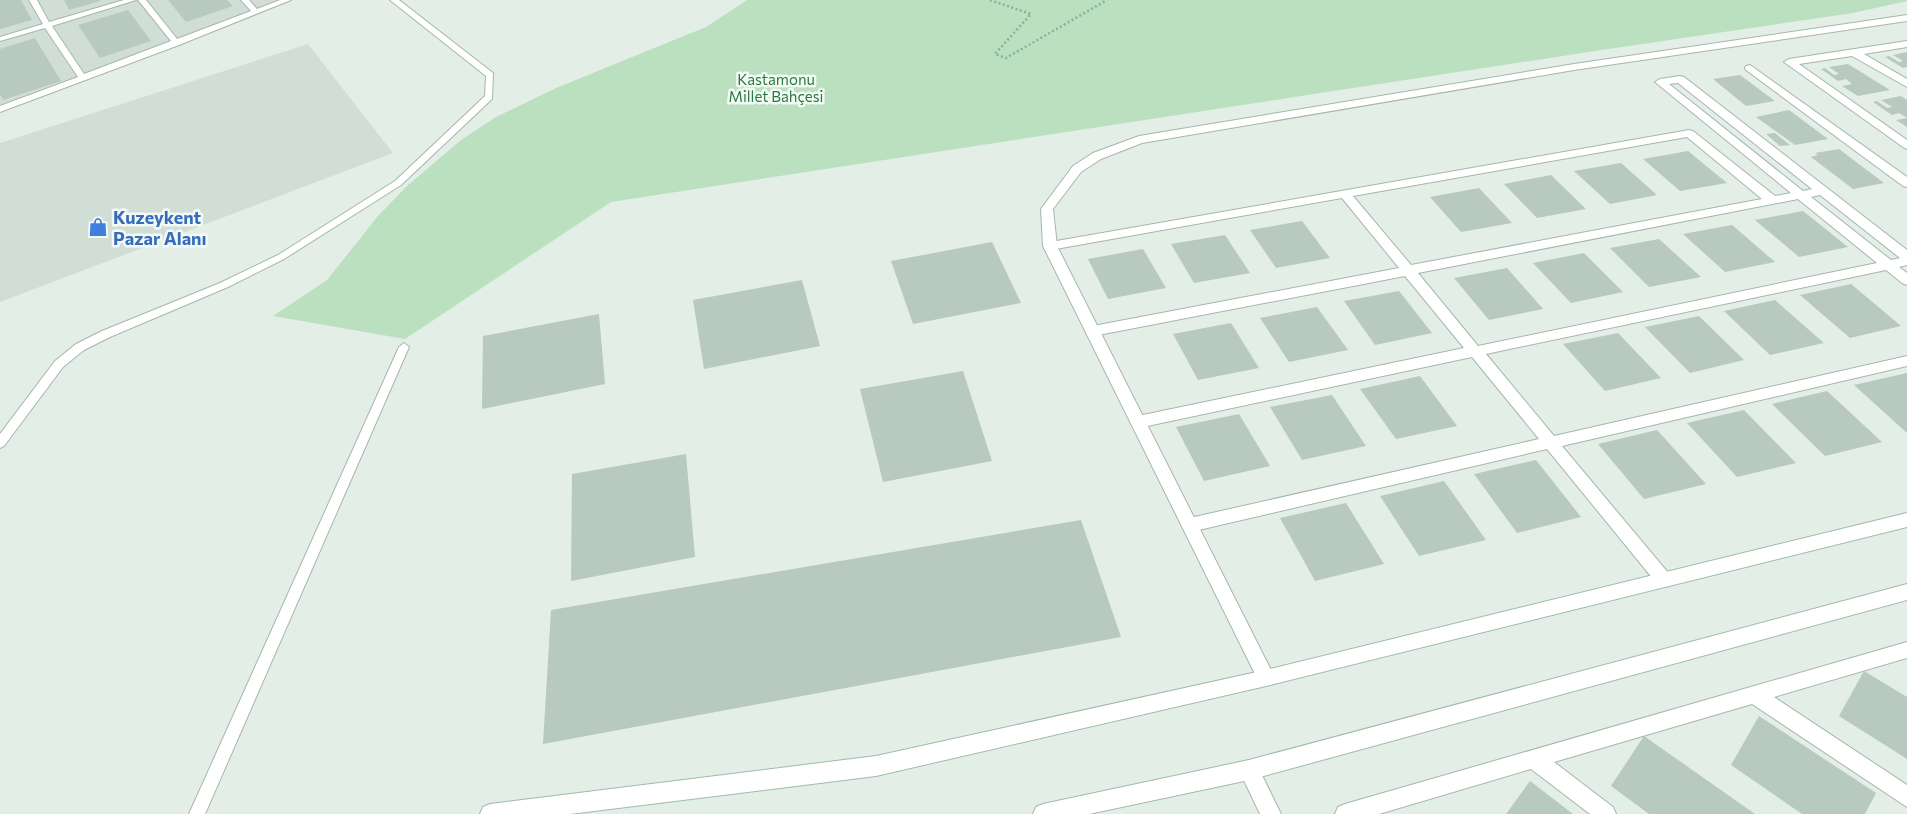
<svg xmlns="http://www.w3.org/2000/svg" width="1907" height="814" viewBox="0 0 1907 814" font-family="Commissioner,sans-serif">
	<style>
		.built { fill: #d1ded6 }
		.green { fill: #bae0c0 }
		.building { fill: #b8c9c0 }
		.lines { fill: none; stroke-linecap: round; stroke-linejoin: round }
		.service-casing { stroke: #a5b6ae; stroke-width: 2 }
		.minor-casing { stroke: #a5b6ae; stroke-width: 2 }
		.tertiary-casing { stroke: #a5b6ae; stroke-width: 2 }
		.secondary-casing { stroke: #a0baae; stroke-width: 2 }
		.path { stroke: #81b39e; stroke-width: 2.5; stroke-dasharray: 2 2.5; stroke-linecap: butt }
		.service { fill: #fff; fill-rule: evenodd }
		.minor { fill: #fff; fill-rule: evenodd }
		.tertiary { fill: #fff; fill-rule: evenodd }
		.secondary { fill: #fff; fill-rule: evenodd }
		.labels { text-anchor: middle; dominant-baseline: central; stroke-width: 5; stroke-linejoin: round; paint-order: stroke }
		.far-park-label { font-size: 15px; fill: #287a3f; stroke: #f3faf6 }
		.shop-label { font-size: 18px; font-weight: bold; fill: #366cbe; stroke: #f3faf6; text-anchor: start }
	</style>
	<rect width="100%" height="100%" fill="#e3eee7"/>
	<g class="built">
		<path d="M0 0H287L0 109Z"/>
		<path d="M308 44 393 153 0 302V143Z"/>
	</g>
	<path class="green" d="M747 0H1907V1L1853 13 1595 51 611 202 405 339 273 316 327 280 378 216 407 186 461 140 496 117 556 88 706 27Z"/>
	<g class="building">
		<path d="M0 0H21L32 20 0 29Z"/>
		<path d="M64 0H100V1L69 10Z"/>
		<path d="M168 0H227L233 6 186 22Z"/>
		<path d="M128 10 151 41 100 58 78 25Z"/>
		<path d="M35 38 61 81 3 100 0 94V49Z"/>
		<path d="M1907 52V67L1903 68 1885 57 1889 56 1899 62 1903 61 1893 55Z"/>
		<path d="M1848 64 1890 90 1858 96 1842 86 1852 84 1846 79 1838 81 1821 69 1825 68 1834 75 1839 74 1829 67Z"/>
		<path d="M1740 75 1775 101 1746 106 1713 79Z"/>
		<path d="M1901 96 1907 100V127L1896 120 1907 118 1899 113 1892 115 1873 102 1877 101 1887 108 1892 107 1881 100Z"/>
		<path d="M1789 110 1828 139 1795 145 1756 117Z"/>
		<path d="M1775 133 1790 145 1780 146 1766 134Z"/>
		<path d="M1839 149 1884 183 1853 189 1811 157 1818 155 1815 153Z"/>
		<path d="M1688 151 1727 183 1680 191 1643 159Z"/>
		<path d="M1621 163 1657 195 1610 204 1574 171Z"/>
		<path d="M1551 175 1586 209 1537 218 1504 184Z"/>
		<path d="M1479 188 1512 223 1461 232 1430 197Z"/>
		<path d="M1803 211 1848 247 1799 257 1755 220Z"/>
		<path d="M1302 221 1330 258 1276 268 1250 230Z"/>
		<path d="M1732 225 1775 262 1725 272 1683 234Z"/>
		<path d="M1225 235 1250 273 1194 283 1171 244Z"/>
		<path d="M1659 239 1701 277 1649 287 1610 248Z"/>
		<path d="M992 242 1021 303 913 324 891 261Z"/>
		<path d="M1143 249 1166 288 1108 299 1088 259Z"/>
		<path d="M1584 253 1623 292 1571 303 1533 263Z"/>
		<path d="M1507 268 1543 309 1489 320 1454 278Z"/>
		<path d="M802 280 820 346 704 369 693 300Z"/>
		<path d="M1851 284 1901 326 1850 338 1800 295Z"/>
		<path d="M1399 291 1432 333 1375 345 1344 301Z"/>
		<path d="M1775 300 1824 343 1770 355 1724 311Z"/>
		<path d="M1317 307 1348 350 1289 362 1260 318Z"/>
		<path d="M599 314 605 384 482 409 483 336Z"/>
		<path d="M1699 316 1744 360 1690 373 1645 327Z"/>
		<path d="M1231 323 1259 368 1198 380 1173 334Z"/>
		<path d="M1618 333 1661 378 1605 391 1563 344Z"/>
		<path d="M963 371 992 461 883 482 860 389Z"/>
		<path d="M1907 373V433L1854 385Z"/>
		<path d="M1420 376 1457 426 1396 439 1360 389Z"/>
		<path d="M1827 391 1882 442 1825 456 1772 404Z"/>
		<path d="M1332 395 1366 446 1302 460 1270 407Z"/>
		<path d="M1744 410 1796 463 1737 477 1687 423Z"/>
		<path d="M1239 414 1270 466 1204 481 1176 427Z"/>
		<path d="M1657 430 1706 484 1644 499 1598 444Z"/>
		<path d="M686 454 695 557 571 581 572 474Z"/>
		<path d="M1536 460 1581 517 1517 533 1474 474Z"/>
		<path d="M1444 481 1486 540 1419 556 1380 496Z"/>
		<path d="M1346 503 1384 564 1315 581 1280 518Z"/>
		<path d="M1081 520 1121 637 543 744 551 610Z"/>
		<path d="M1864 671 1907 697V759L1839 716Z"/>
		<path d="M1759 716 1876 793 1865 814H1802L1731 765Z"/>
		<path d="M1644 736 1755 814H1649L1611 786Z"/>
		<path d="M1530 781 1573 814H1506Z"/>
	</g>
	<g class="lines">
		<g class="service-casing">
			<g id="service">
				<path d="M29 0H37L49 22 124 0H136L52 26 84 74 171 41 138 0H146L177 39 251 11 241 0H249L257 9 280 0H291L179 45 0 112V106L78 77 45 28 0 41V37L43 24Z"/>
				<path d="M390 0H399L493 73 492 99 401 185 284 259 228 287 110 337 84 350 63 367 4 446 0 448V434L55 361 76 344 102 331 220 283 278 255 395 181 485 96 486 76Z"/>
				<path d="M404 343 409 347 205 814H189L399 347Z"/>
			</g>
		</g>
		<g class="minor-casing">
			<g id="minor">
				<path d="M1907 41V47L1864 54 1907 79V87L1852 56 1799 64 1907 140V149L1903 147 1784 62 1789 59Z"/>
				<path d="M1750 65 1907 177V187L1903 186 1746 70 1745 68 1746 66Z"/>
				<path d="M1680 76 1684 77 1907 250V265L1899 267 1907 273V285L1902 283 1886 270 1486 354 1554 436 1907 356V366L1562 446 1670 575 1673 580 1670 585 1664 587 1658 585 1547 449 1190 532 1184 530 1182 525 1184 520 1190 518 1539 439 1472 357 1138 428 1133 426 1130 422 1133 418 1138 416 1464 348 1405 276 1093 336 1088 335 1086 331 1088 327 1093 326 1399 268 1342 198 1050 250 1043 246 1045 243 1689 130 1693 131 1775 196 1791 193 1655 82 1660 79ZM1678 83 1812 189 1803 191 1669 84ZM1687 137 1762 199 1411 265 1353 196ZM1820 195 1900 258 1891 260 1811 197ZM1798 199 1877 263 1478 346 1418 273Z"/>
				<path d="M1907 642V658L1774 697 1907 785V807L1752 704 1554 762 1613 807 1616 814H1590L1531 769 1379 814H1335L1338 807 1345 804Z"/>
				<path d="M1249 760 1256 763 1281 814H1260L1239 770 1242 763Z"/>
			</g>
		</g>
		<g class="tertiary-casing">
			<path id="tertiary" d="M1907 15V21L1574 70 1142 143 1101 159 1081 172 1053 209 1057 246 1272 672 1275 678 1272 684 1266 686 1260 684 1043 246 1041 209 1073 166 1093 153 1139 136 1574 64Z"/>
		</g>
		<g class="secondary-casing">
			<g id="secondary">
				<path d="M1907 513V527L1266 686 876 776 570 814H480L483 807 490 804 876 756 1266 670Z"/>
				<path d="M1907 584V600L1249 780 1089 814H1033L1036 807 1043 804 1249 760Z"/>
			</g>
		</g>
		<path class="path" d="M990 0 1031 14 995 54 1006 58 1107 0"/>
		<use href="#service" class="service"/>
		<use href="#minor" class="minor"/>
		<use href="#tertiary" class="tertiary"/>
		<use href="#secondary" class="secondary"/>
	</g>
	<defs>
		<g id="shop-bare" transform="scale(1.5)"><path d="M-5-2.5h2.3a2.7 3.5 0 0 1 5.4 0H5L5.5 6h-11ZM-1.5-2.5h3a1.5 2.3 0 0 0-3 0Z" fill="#3f7fe0" stroke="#f3faf6" stroke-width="2.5" paint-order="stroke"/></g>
	</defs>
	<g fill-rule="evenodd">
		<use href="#shop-bare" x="98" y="227"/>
	</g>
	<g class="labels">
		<g class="far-park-label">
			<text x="776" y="79">Kastamonu<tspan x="776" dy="17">Millet Bahçesi</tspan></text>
		</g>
		<g class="shop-label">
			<text x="113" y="217">Kuzeykent<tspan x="113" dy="21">Pazar Alanı</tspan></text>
		</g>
	</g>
</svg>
